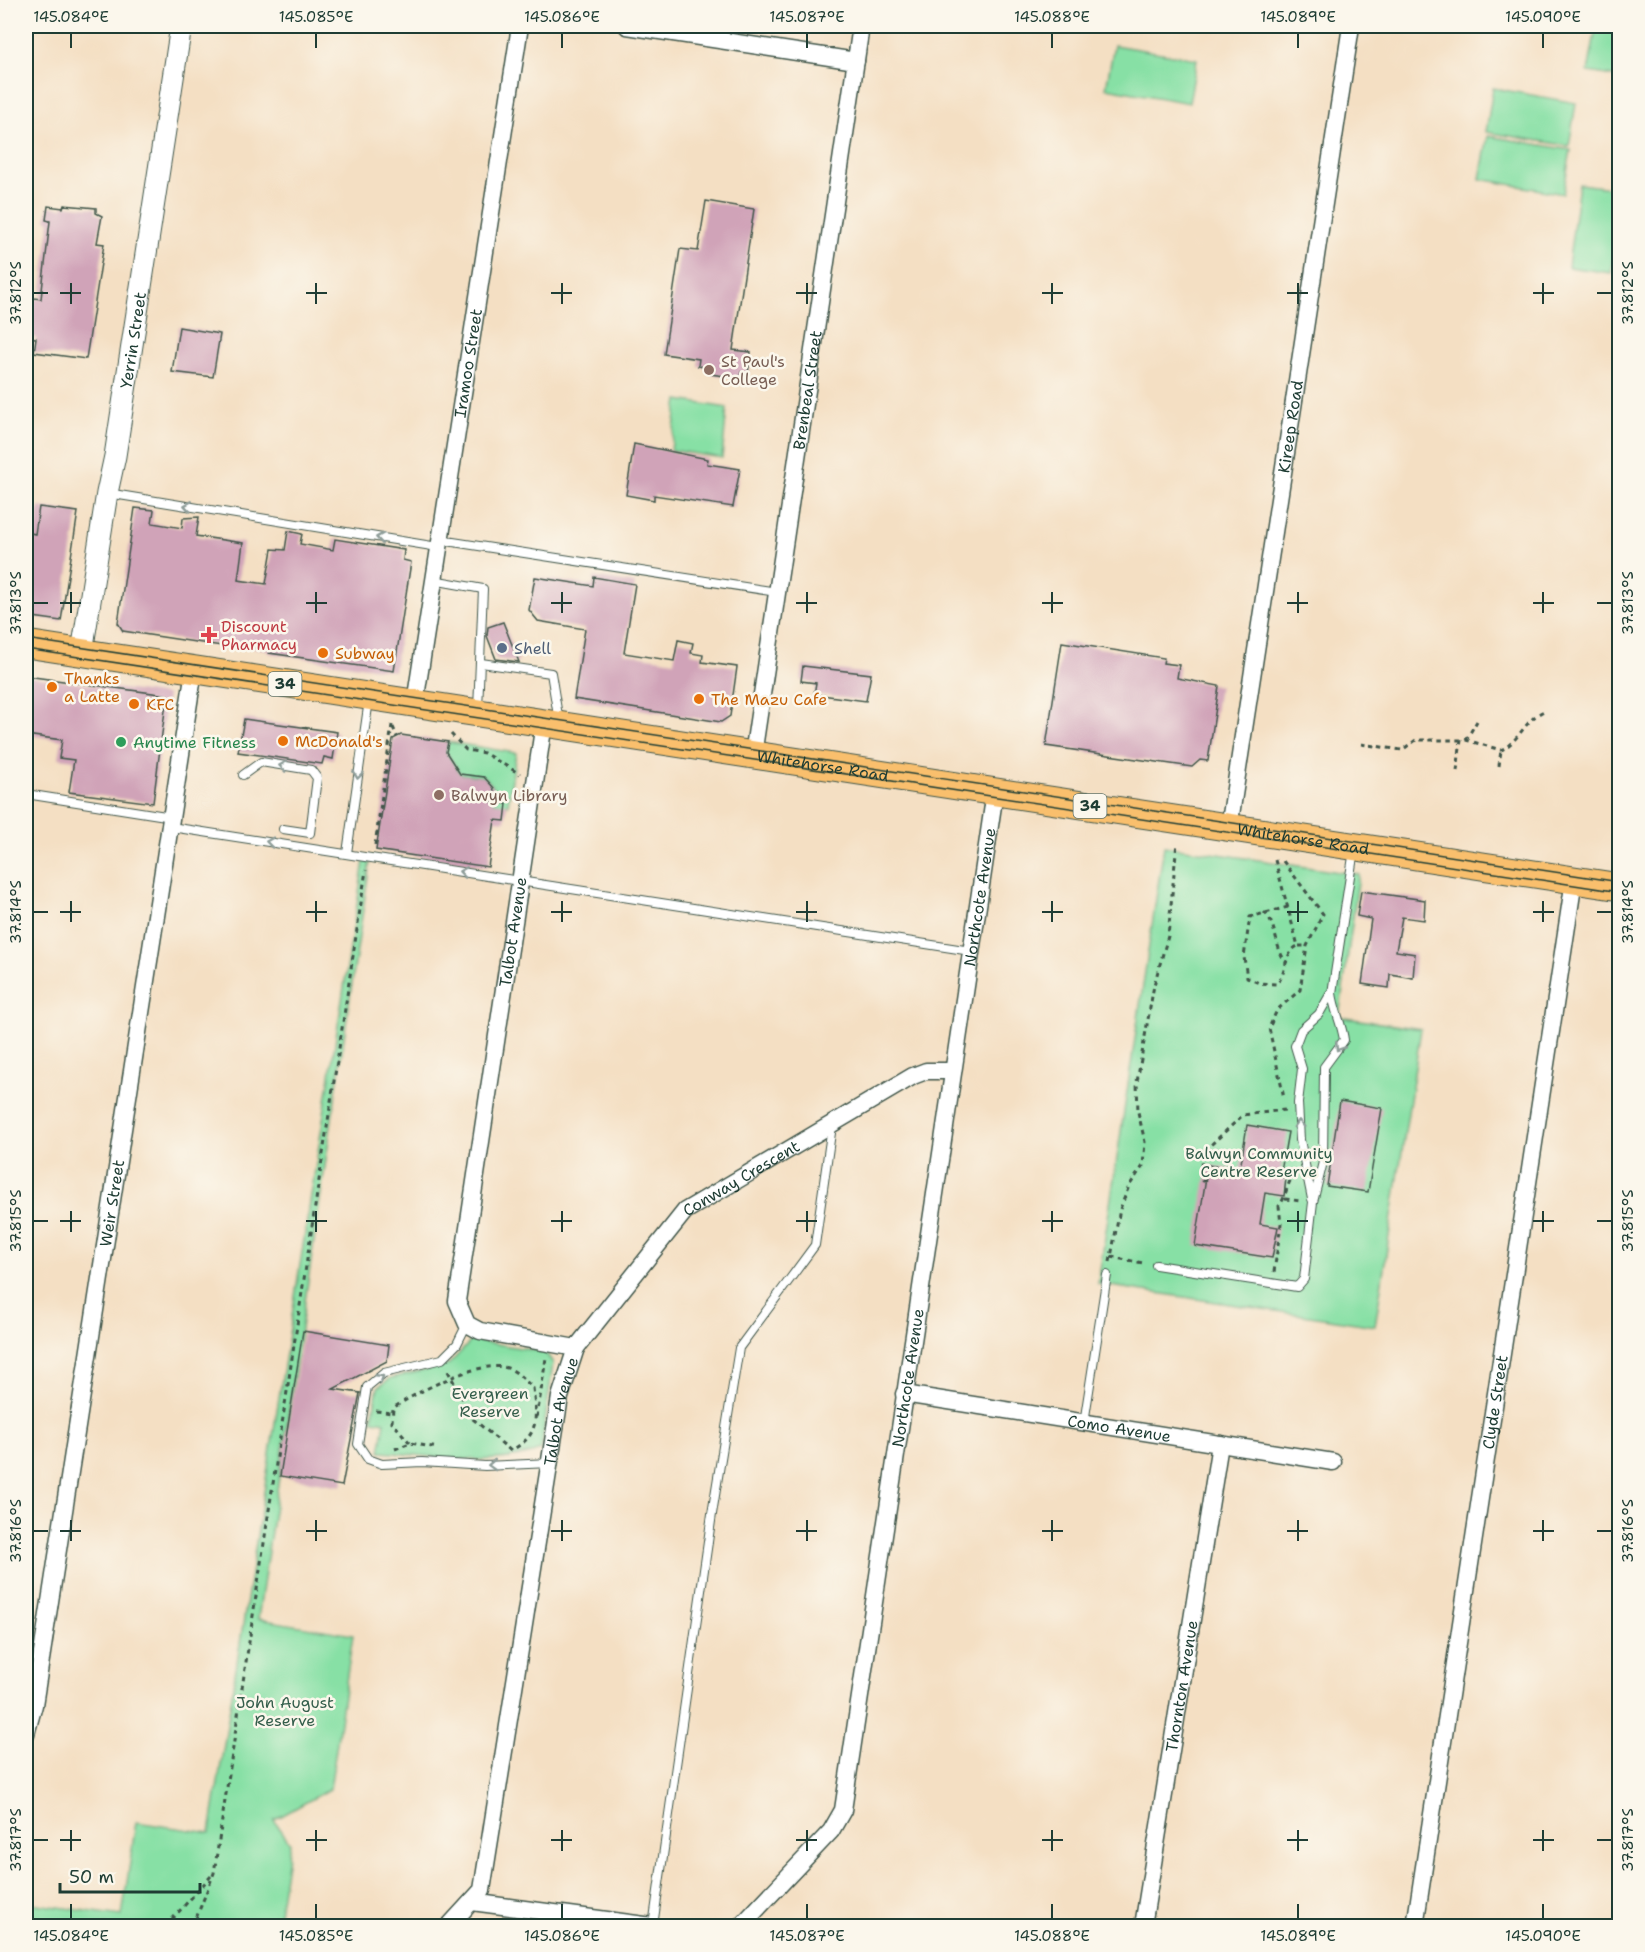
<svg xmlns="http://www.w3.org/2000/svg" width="1645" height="1952" viewBox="0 0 1645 1952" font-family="'Shantell Sans',sans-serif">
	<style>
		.green { fill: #87e0a5; stroke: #538e6c; stroke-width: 1.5 }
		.building { fill: #d0a3b8 }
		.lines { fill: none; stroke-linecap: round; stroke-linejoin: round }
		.service-casing { stroke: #3f5549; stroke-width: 10 }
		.minor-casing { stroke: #3f5549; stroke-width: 19 }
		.tertiary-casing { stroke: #3f5549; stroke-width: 23 }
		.primary-casing { stroke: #3f5549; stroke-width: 29 }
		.path { stroke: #3f5549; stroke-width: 3; stroke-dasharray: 4.5 4.5; stroke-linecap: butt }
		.service { stroke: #fff; stroke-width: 8 }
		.minor { stroke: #fff; stroke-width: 16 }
		.tertiary { stroke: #fff; stroke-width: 21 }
		.primary { stroke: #f9bf6d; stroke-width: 27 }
		.tram { stroke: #1f3d34; stroke-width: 1.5 }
		.oneway { stroke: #8f9e9a }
		.ticks { fill: none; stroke: #1f3d34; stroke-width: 2 }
		.education-dot { fill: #8d6e63; stroke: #fbf7ec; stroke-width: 2 }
		.health-dot { fill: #e0444e; stroke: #fbf7ec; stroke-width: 2 }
		.service-dot { fill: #5c6f8a; stroke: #fbf7ec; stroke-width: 2 }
		.food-dot { fill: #e8710a; stroke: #fbf7ec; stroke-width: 2 }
		.leisure-dot { fill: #2e9e5b; stroke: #fbf7ec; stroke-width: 2 }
		.labels { text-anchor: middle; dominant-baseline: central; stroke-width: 5; stroke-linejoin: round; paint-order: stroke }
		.shield { fill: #fbf7ec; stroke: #61756b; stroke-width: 1.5 }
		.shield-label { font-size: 15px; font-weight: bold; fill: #1f3d34 }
		.street-label { font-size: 16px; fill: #1f3d34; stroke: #fbf7ec }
		.education-label { font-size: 16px; fill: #785e54; stroke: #fbf7ec; text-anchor: start }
		.health-label { font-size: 16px; fill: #be3a42; stroke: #fbf7ec; text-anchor: start }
		.service-label { font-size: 16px; fill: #4e5e75; stroke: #fbf7ec; text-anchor: start }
		.food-label { font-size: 16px; fill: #c56008; stroke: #fbf7ec; text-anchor: start }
		.leisure-label { font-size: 16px; fill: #27864d; stroke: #fbf7ec; text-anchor: start }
		.park-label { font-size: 16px; fill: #345e4b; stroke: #fbf7ec }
		.neatline { fill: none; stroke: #1f3d34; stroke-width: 2 }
		.ticks-label { font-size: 15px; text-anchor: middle; fill: #1f3d34 }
	</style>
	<rect width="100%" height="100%" fill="#fbf7ec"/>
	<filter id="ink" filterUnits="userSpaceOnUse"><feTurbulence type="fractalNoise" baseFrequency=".0167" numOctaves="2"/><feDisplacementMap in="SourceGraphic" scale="12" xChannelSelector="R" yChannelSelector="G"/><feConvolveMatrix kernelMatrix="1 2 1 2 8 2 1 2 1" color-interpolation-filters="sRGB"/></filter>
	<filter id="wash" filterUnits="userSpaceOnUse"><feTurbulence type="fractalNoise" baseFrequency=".008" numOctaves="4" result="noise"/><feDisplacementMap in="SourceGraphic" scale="24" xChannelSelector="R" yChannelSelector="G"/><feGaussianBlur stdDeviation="1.35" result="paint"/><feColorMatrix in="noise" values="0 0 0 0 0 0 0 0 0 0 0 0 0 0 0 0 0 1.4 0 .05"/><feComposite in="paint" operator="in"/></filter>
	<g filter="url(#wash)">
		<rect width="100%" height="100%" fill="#f4dfc3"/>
		<g class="green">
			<path d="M1596 28 1619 33V77L1588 72Z"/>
			<path d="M1114 45 1197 59 1189 103 1106 88Z"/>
			<path d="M1493 88 1576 103 1569 146 1486 132Z"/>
			<path d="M1488 136 1571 150 1563 194 1480 179Z"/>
			<path d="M1579 184 1619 189V215L1611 273 1568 267Z"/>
			<path d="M678 400 727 408 722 458 671 450Z"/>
			<path d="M448 742 516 753 508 805 492 802 494 788 485 777 460 774 446 752Z"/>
			<path d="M1164 846 1359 875 1339 1017 1421 1029 1375 1326 1098 1284Z"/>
			<path d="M364 861 370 862 258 1619 353 1635 330 1789 274 1820 290 1843 277 1926H26V1907L30 1903 122 1916 136 1822 210 1833Z"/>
			<path d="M472 1340 545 1352 553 1363 541 1450C490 1469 433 1455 380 1452L385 1422 372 1420 378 1387 391 1378 448 1365Z"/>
		</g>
		<g id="blocks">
			<g class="building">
				<path d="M706 201 754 209 733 350 751 352 748 373 741 372 740 378 710 374 711 368 698 366 699 359 664 354 680 249 698 251Z"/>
				<path d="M64 205 96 208V213L102 216 97 243 104 244 86 359 34 352 36 338 26 337V297L41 299 50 221 46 220 48 206 63 208Z"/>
				<path d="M179 327 220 334 213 377 172 372Z"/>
				<path d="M634 444 708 459 707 464 740 469 733 507 654 495V500L626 495Z"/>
				<path d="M39 507 78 512 61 621 26 616V532L35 534Z"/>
				<path d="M135 508 154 510 152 523 182 528 183 518 199 517 196 536 243 543 238 580 266 584 272 549 285 550 288 531 302 534 300 544 333 550 335 539 404 550 403 560 411 562 394 671 269 653V650L229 644 228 647 123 631 118 623Z"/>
				<path d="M535 577 593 586 594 577 635 584 624 653 674 661 678 640 693 643 691 653 703 655 702 662 737 667 730 716 721 722 574 699 585 629 538 621 529 610Z"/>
				<path d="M503 622 519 662 496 659 487 636 488 627Z"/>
				<path d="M1062 642 1164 658 1163 663 1179 665 1177 678 1219 686 1208 761 1200 760 1192 767 1046 746Z"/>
				<path d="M803 666 871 674 866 701 814 694 816 683 801 681Z"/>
				<path d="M26 676 167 695 153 803 69 792 74 760 59 758 62 740 26 735Z"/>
				<path d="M244 719 337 732 333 759 324 757 322 764 238 752Z"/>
				<path d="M401 735 448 742 446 752 460 774 484 777 494 788 492 802 507 804 505 821 495 820 488 867 376 850 393 739Z"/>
				<path d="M1361 891 1425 900 1424 920 1402 917 1396 951 1415 954 1413 978 1390 974 1389 988 1362 984 1371 919 1357 916Z"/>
				<path d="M1340 1101 1382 1108 1368 1192 1327 1186Z"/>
				<path d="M1247 1125 1288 1132 1280 1177 1286 1178 1284 1196 1265 1193 1260 1224 1278 1227 1272 1258 1195 1246 1208 1165 1240 1170Z"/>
				<path d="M303 1331 389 1345 387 1361 333 1389 360 1393 342 1486 280 1476Z"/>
			</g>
		</g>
	</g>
	<g filter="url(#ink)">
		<use href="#blocks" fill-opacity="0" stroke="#3f5549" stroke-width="1.5"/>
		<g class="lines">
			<g class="service-casing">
				<g id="service">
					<path d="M107 493 438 547"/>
					<path d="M440 540 777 592"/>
					<path d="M433 580 483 589 478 709"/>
					<path d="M481 663 551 673 559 722"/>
					<path d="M243 775 261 762 311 770 317 778 310 833 283 829"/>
					<path d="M26 794 172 817"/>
					<path d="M171 827 971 951"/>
					<path d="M347 853 369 700"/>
					<path d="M1312 1199 1300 1140 1298 1103 1302 1069 1295 1046 1301 1030 1319 1014 1331 993"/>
					<path d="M1156 1265 1297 1287 1304 1279 1313 1202 1323 1162 1324 1067 1344 1040C1342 1024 1334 1010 1332 993L1354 850"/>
					<path d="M467 1324 457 1344 442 1359 384 1373 367 1387 358 1444 368 1459 382 1464 422 1462 485 1466 550 1463"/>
					<path d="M1084 1423 1107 1275"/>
					<path d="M653 1926 712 1514 739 1348 815 1245 832 1126"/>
				</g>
			</g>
			<g class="minor-casing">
				<g id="minor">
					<path d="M627 26 856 61"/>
					<path id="s1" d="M415 703 520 26"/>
					<path id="s2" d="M753 755 861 26"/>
					<path id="s3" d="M1229 828 1351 26"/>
					<path id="s4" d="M576 1348 685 1211 913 1076 926 1071H953"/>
					<path id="s5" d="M904 1394 1333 1462"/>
					<path id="s6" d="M26 1734 34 1705 194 670"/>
					<path d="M472 1902 652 1926"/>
					<path id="s7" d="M449 1926 482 1890 560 1397 576 1348 480 1331 467 1324 457 1301 544 723"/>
					<path id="s8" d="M741 1926 831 1831 843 1810 995 792"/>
					<path id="s9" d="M1143 1926 1220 1444"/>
					<path id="s10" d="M1415 1926 1574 880"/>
				</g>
			</g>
			<g class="tertiary-casing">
				<g id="tertiary">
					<path id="s11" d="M82 652 107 493 115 456 181 26"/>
				</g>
			</g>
			<g class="primary-casing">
				<g id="primary">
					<path id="s12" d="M26 644 1620 887"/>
				</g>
			</g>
			<g class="path">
				<path d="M393 727 397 737"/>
				<path d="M451 734 466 750 484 753 520 774"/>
				<path d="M1466 740 1477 721"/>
				<path d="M1361 744 1402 750 1416 740H1466L1501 750C1520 741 1524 720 1544 711"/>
				<path d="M1499 766 1501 750"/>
				<path d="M1457 771 1461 740"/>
				<path d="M375 845 392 725"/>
				<path d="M1275 860 1298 946H1307"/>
				<path d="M1283 861 1323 914 1307 946 1300 990 1277 1010 1269 1028 1284 1098"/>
				<path d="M1288 907 1250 917 1244 957 1247 978 1259 983 1277 984C1287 973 1284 952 1298 946"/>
				<path d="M1264 912C1278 926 1274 949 1287 963"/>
				<path d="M1206 1181H1202L1201 1154 1243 1115 1285 1110"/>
				<path d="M1285 1199 1301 1201"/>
				<path d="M1111 1257 1143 1263"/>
				<path d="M1110 1262 1120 1209 1129 1186 1143 1166 1145 1142 1138 1112 1137 1082 1154 985 1168 936 1177 842"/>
				<path d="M1274 1272 1281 1224 1279 1206C1287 1196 1286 1184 1294 1175"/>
				<path d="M448 1371 473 1419 511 1451"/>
				<path d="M376 1411 392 1413"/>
				<path d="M537 1417 546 1358"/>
				<path d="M410 1443 392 1422 393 1408C417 1392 474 1362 503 1367 516 1369 524 1380 533 1388 536 1417 541 1434 512 1450"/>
				<path d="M395 1449 410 1443 438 1448"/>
				<path d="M166 1926 211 1876"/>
				<path d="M193 1926 214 1873 366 870"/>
			</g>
			<use href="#service" class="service"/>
			<use href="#minor" class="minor"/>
			<use href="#tertiary" class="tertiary"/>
			<use href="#primary" class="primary"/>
			<g class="tram">
				<path d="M26 639 1620 882"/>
				<path d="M26 649 1620 892"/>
			</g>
		</g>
		<defs><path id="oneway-chevron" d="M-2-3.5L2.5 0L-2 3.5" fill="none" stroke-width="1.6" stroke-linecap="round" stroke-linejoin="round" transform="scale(1.5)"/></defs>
		<g class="oneway">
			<use href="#oneway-chevron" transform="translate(188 506) rotate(-171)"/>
			<use href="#oneway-chevron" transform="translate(380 538) rotate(-171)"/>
			<use href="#oneway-chevron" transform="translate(283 766) rotate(-172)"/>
			<use href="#oneway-chevron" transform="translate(358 775) rotate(98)"/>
			<use href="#oneway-chevron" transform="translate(270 842) rotate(-172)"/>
			<use href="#oneway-chevron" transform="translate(463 872) rotate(-171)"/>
			<use href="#oneway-chevron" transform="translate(1339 1047) rotate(123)"/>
			<use href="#oneway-chevron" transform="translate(1299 1124) rotate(-92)"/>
			<use href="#oneway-chevron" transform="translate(380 1378) rotate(-33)"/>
			<use href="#oneway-chevron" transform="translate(492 1465) rotate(178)"/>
		</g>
	</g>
	<path class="ticks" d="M71 33V48M316 33V48M562 33V48M807 33V48M1052 33V48M1298 33V48M1543 33V48M71 283V304M316 283V304M562 283V304M807 283V304M1052 283V304M1298 283V304M1543 283V304M33 293H48M60 293H81M306 293H327M551 293H572M796 293H817M1042 293H1063M1287 293H1308M1533 293H1554M1597 293H1612M71 592V613M316 592V613M562 592V613M807 592V613M1052 592V613M1298 592V613M1543 592V613M33 603H48M60 603H81M306 603H327M551 603H572M796 603H817M1042 603H1063M1287 603H1308M1533 603H1554M1597 603H1612M71 901V922M316 901V922M562 901V922M807 901V922M1052 901V922M1298 901V922M1543 901V922M33 912H48M60 912H81M306 912H327M551 912H572M796 912H817M1042 912H1063M1287 912H1308M1533 912H1554M1597 912H1612M71 1211V1232M316 1211V1232M562 1211V1232M807 1211V1232M1052 1211V1232M1298 1211V1232M1543 1211V1232M33 1221H48M60 1221H81M306 1221H327M551 1221H572M796 1221H817M1042 1221H1063M1287 1221H1308M1533 1221H1554M1597 1221H1612M71 1520V1541M316 1520V1541M562 1520V1541M807 1520V1541M1052 1520V1541M1298 1520V1541M1543 1520V1541M33 1531H48M60 1531H81M306 1531H327M551 1531H572M796 1531H817M1042 1531H1063M1287 1531H1308M1533 1531H1554M1597 1531H1612M71 1830V1851M316 1830V1851M562 1830V1851M807 1830V1851M1052 1830V1851M1298 1830V1851M1543 1830V1851M33 1840H48M60 1840H81M306 1840H327M551 1840H572M796 1840H817M1042 1840H1063M1287 1840H1308M1533 1840H1554M1597 1840H1612M71 1904V1919M316 1904V1919M562 1904V1919M807 1904V1919M1052 1904V1919M1298 1904V1919M1543 1904V1919"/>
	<g class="education-dot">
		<circle cx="709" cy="370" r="6"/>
		<circle cx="439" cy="795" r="6"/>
	</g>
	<path class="health-dot" d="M206 626h6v6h6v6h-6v6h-6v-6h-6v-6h6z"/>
	<circle class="service-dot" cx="502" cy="648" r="6"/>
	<g class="food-dot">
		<circle cx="323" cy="653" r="6"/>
		<circle cx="52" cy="687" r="6"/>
		<circle cx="699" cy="699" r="6"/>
		<circle cx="134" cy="704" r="6"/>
		<circle cx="283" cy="741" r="6"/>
	</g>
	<circle class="leisure-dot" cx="121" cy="742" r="6"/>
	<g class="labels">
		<g class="shield">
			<rect x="268.5" y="672" width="33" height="24" rx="4.5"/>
			<rect x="1073.5" y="794" width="33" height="24" rx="4.5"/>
		</g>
		<g class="shield-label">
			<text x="285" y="684">34</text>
			<text x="1090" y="806">34</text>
		</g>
		<g class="street-label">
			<text stroke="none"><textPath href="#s11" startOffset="316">Yerrin Street</textPath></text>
			<text stroke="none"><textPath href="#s1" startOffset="344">Iramoo Street</textPath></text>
			<text stroke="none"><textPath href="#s2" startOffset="369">Brenbeal Street</textPath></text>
			<text stroke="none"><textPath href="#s3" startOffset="406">Kireep Road</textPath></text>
			<text stroke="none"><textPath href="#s12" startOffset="806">Whitehorse Road</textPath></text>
			<text stroke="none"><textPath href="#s12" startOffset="1292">Whitehorse Road</textPath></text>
			<text stroke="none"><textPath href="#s8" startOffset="1078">Northcote Avenue</textPath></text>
			<text stroke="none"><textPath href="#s7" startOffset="1110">Talbot Avenue</textPath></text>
			<text stroke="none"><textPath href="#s4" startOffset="240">Conway Crescent</textPath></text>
			<text stroke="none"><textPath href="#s6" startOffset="538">Weir Street</textPath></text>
			<text stroke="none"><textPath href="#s8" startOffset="592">Northcote Avenue</textPath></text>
			<text stroke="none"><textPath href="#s10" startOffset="530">Clyde Street</textPath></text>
			<text stroke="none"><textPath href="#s7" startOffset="534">Talbot Avenue</textPath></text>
			<text stroke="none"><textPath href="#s5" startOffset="218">Como Avenue</textPath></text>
			<text stroke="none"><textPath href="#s9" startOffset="243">Thornton Avenue</textPath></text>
		</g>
		<g class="education-label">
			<text x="721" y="361">St Paul's<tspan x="721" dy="18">College</tspan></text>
			<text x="451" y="795">Balwyn Library</text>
		</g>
		<g class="health-label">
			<text x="221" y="626">Discount<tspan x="221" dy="18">Pharmacy</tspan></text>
		</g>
		<g class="service-label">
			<text x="514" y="648">Shell</text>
		</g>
		<g class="food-label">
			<text x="335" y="653">Subway</text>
			<text x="64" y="678">Thanks<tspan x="64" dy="18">a Latte</tspan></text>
			<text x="711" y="699">The Mazu Cafe</text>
			<text x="146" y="704">KFC</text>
			<text x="295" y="741">McDonald's</text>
		</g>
		<g class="leisure-label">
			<text x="133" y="742">Anytime Fitness</text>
		</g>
		<g class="park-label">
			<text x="1259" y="1153">Balwyn Community<tspan x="1259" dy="18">Centre Reserve</tspan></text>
			<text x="490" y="1393">Evergreen<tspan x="490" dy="18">Reserve</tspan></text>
			<text x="285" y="1702">John August<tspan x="285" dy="18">Reserve</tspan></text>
		</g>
	</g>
	<rect width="1645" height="1952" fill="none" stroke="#fbf7ec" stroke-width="66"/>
	<path d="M60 1883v9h140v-9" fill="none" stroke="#1f3d34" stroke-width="3"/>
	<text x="69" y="1883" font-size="18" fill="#1f3d34" stroke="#fbf7ec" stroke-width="4.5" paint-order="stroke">50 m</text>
	<rect x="33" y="33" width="1579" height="1886" class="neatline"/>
	<g class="ticks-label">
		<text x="71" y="22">145.084°E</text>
		<text x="316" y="22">145.085°E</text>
		<text x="562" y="22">145.086°E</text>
		<text x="807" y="22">145.087°E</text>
		<text x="1052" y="22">145.088°E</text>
		<text x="1298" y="22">145.089°E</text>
		<text x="1543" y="22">145.090°E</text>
		<text transform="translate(16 293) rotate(-90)" y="5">37.812°S</text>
		<text transform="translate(1628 293) rotate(-90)" y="5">37.812°S</text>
		<text transform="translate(16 603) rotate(-90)" y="5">37.813°S</text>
		<text transform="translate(1628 603) rotate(-90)" y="5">37.813°S</text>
		<text transform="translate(16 912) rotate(-90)" y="5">37.814°S</text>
		<text transform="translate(1628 912) rotate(-90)" y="5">37.814°S</text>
		<text transform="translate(16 1221) rotate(-90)" y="5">37.815°S</text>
		<text transform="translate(1628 1221) rotate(-90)" y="5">37.815°S</text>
		<text transform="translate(16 1531) rotate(-90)" y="5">37.816°S</text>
		<text transform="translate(1628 1531) rotate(-90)" y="5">37.816°S</text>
		<text transform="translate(16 1840) rotate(-90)" y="5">37.817°S</text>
		<text transform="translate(1628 1840) rotate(-90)" y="5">37.817°S</text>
		<text x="71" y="1941">145.084°E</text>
		<text x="316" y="1941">145.085°E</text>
		<text x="562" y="1941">145.086°E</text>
		<text x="807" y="1941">145.087°E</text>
		<text x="1052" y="1941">145.088°E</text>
		<text x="1298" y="1941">145.089°E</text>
		<text x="1543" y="1941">145.090°E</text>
	</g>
</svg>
